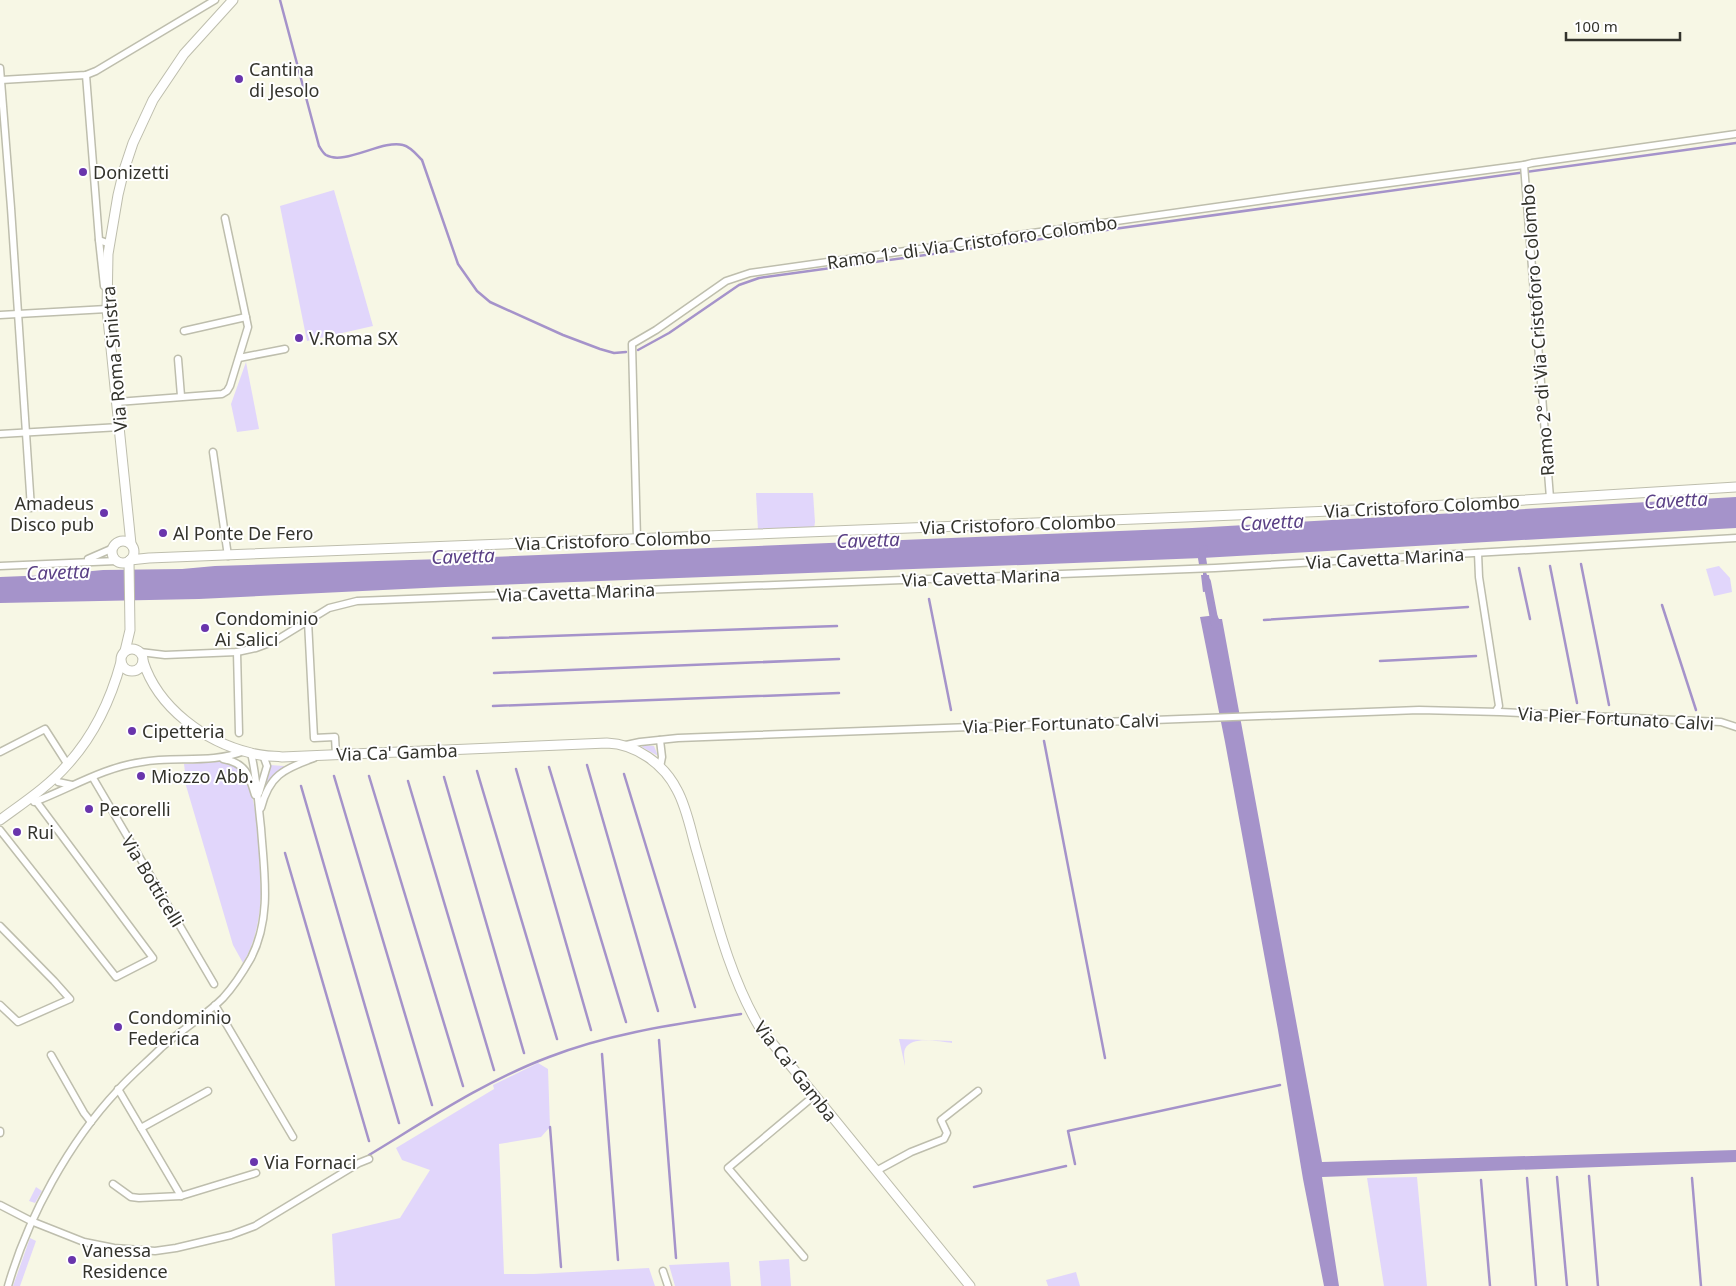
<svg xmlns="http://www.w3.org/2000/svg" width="1736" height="1286" viewBox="0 0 1736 1286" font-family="'Noto Sans',sans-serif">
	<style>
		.green { fill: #e1d6fb }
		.water { fill: #a593ca }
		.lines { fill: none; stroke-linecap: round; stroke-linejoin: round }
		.stream { stroke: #a593ca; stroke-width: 2.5 }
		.canal { stroke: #a593ca; stroke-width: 8 }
		.street-casing { stroke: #bebead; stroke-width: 9 }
		.secondary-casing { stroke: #bebead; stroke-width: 11 }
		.street { stroke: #fff; stroke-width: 6 }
		.secondary { stroke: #fff; stroke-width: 9 }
		.poi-dot { fill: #6935ac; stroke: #fff; stroke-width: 2 }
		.labels { text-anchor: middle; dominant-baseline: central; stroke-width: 4; stroke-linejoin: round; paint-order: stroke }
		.poi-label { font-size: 18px; fill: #33332c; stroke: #fff; text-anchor: start }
		.street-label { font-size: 18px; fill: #33332c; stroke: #fff }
		.water-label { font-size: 19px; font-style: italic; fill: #5b4186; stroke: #fff }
	</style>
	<rect width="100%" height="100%" fill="#f7f7e5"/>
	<g class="green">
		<path d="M334 190 373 326 307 341 280 206Z"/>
		<path d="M246 362 259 429 237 432 231 404Z"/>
		<path d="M756 493H813L815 522 814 529 758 530Z"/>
		<path d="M1719 566 1730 578 1732 592 1714 596 1706 569Z"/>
		<path d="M643 745 654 746 658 756 642 747Z"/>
		<path d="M215 762C225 762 236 762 242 772 260 797 259 861 261 892 260 917 256 941 243 963L233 945 182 772H185L184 764Z"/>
		<path d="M270 765 284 766 285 768 273 777 265 787 264 786 270 772Z"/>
		<path d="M899 1039 952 1041V1043C939 1042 912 1035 905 1049 903 1054 905 1060 905 1066Z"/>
		<path d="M538 1063 548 1069 550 1127 541 1137 499 1144 504 1274H534L649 1268 655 1286H335L332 1234 400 1218 430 1170 402 1160 396 1148 494 1089 493 1085Z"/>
		<path d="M1417 1177 1427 1286H1384L1367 1178Z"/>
		<path d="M36 1187 42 1191 35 1203 29 1201Z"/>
		<path d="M30 1238 36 1241 20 1286H13Z"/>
		<path d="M789 1259 791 1286H761L759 1261Z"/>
		<path d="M729 1262 731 1286H675L669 1265Z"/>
		<path d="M1076 1272 1080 1286H1048L1046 1280Z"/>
	</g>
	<g class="water">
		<path d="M1736 497V528L1202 558 445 587 199 599 0 603V577L50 575 103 570 182 569 215 566 443 559 1192 528Z"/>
		<path d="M1203 572H1206L1207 575H1209L1211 591 1203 592 1201 575H1203Z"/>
		<path d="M1217 615 1219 619H1222L1322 1162 1736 1150V1162L1322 1177 1339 1286H1324L1303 1179 1278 1030 1225 742 1200 617Z"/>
	</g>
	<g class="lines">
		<g class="stream">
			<path d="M280 0 319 146C321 149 323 153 326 155 344 166 383 139 403 145 411 147 416 154 422 160L458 264 477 291 490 302 563 335 600 349 614 353 626 352"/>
			<path d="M638 350 669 333 739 285 759 278 1736 143"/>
			<path d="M1581 564 1609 705"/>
			<path d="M1550 566 1577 703"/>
			<path d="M1519 568 1530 619"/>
			<path d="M929 599 951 710"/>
			<path d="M1662 605 1696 710"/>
			<path d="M1264 620 1468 607"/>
			<path d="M493 638 837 626"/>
			<path d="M1380 661 1476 656"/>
			<path d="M494 673 839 659"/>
			<path d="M493 706 839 693"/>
			<path d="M1044 741 1105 1058"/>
			<path d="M587 765 658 1011"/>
			<path d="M549 767 626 1022"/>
			<path d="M516 769 591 1030"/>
			<path d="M477 771 557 1039"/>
			<path d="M624 774 695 1007"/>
			<path d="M334 776 432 1105"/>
			<path d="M369 776 463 1086"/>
			<path d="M444 777 524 1053"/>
			<path d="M408 781 494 1070"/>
			<path d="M301 786 399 1123"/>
			<path d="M285 853 369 1141"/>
			<path d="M659 1040 676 1258"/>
			<path d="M602 1054 618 1260"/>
			<path d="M550 1127 561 1267"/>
			<path d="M369 1155C427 1120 485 1081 549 1057 610 1033 677 1024 741 1014"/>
			<path d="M1075 1164 1068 1131 1280 1085"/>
			<path d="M1589 1176 1598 1286"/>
			<path d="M1557 1177 1567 1286"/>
			<path d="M1527 1178 1536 1286"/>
			<path d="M1692 1178 1701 1286"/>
			<path d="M1481 1180 1490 1286"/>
			<path d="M974 1187 1066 1166"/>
		</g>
		<g class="canal">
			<path d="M1203 564 1202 558 1204 549"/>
			<path d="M1207 582 1215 624"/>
		</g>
		<g class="street-casing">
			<g id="street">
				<path d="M0 68 11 208 31 508"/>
				<path d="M86 75 99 240 110 244"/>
				<path d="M1 80 86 75 96 71 215 0"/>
				<path d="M99 240 104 286"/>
				<path d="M0 315 107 309V305"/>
				<path d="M184 331 246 317"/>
				<path d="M239 358 285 349"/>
				<path d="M178 359 181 396"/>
				<path d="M117 402 222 394 227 391 230 386 248 327 225 218"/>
				<path d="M0 434 120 427"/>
				<path d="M213 452 228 556"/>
				<path d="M1550 498 1524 165 1532 163 1736 134"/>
				<path d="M637 539 632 344 656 330 726 281 750 273 1307 194 1524 165"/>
				<path d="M1478 553 1479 577 1499 706 1496 711"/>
				<path d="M88 559 111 549"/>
				<path d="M0 566 116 561"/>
				<path d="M308 621 314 738 335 737 336 755"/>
				<path d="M140 652 165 655 237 652 256 648 275 641 329 608 357 601 1215 568 1736 538"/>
				<path d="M237 652 239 733"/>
				<path d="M660 740 662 757 660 767"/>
				<path d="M626 745 640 742 678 738 1419 710 1500 712 1721 722 1736 727"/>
				<path d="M0 752 45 729 68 765"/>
				<path d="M223 759C246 763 249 775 255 795"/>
				<path d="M55 777 58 782 72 785"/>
				<path d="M93 778 214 984"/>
				<path d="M259 793 267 766 263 755"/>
				<path d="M34 802C69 789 104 767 142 762 175 756 212 764 244 751"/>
				<path d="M261 808C269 776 283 769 314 758"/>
				<path d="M0 830 116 977 153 958 36 801"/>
				<path d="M0 926 54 981 70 999 18 1022 0 1005"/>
				<path d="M215 1005 293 1137"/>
				<path d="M51 1055 84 1113 91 1122"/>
				<path d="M118 1089 181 1196"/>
				<path d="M141 1128 208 1091"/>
				<path d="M0 1133V1131"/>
				<path d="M876 1171 911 1152 944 1139 947 1133 941 1120 978 1091"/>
				<path d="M113 1184 131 1197 139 1198 181 1196 256 1173"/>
				<path d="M0 1205 31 1221 84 1242 114 1248 155 1251 176 1248 231 1235 255 1226 359 1163 369 1159"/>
				<path d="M804 1257 728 1168 815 1095"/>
				<path d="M663 1271 668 1286"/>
				<path d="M8 1286C28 1217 69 1142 118 1090 131 1075 147 1062 161 1048 181 1030 204 1017 223 998 234 986 243 972 251 958 272 917 264 872 261 828 258 803 257 778 251 753"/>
			</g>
		</g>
		<g class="secondary-casing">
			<g id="secondary">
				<circle cx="123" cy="552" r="11"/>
				<path d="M131 544 107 309 108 254 118 195 124 170 133 143 153 100 184 54 233 0"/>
				<path d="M130 560 149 558 1211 516 1380 509 1736 487"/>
				<circle cx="132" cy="660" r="11"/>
				<path d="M125 651 130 630 129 561"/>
				<path d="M143 661C158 708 205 742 251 753 261 756 272 756 282 757L607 743C636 744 664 764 677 790 687 808 691 832 697 852 714 911 728 974 760 1028L970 1286"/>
				<path d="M0 820C23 803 49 786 68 764 94 735 111 699 121 662"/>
			</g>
		</g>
		<use href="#street" class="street"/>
		<use href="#secondary" class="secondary"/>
	</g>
	<g class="poi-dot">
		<circle cx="239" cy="79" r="5"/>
		<circle cx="83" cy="172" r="5"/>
		<circle cx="299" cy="338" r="5"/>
		<circle cx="104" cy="513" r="5"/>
		<circle cx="163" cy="533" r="5"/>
		<circle cx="205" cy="628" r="5"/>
		<circle cx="132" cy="731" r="5"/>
		<circle cx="141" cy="776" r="5"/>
		<circle cx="89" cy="809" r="5"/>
		<circle cx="17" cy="832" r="5"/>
		<circle cx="118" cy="1027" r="5"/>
		<circle cx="254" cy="1162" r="5"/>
		<circle cx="72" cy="1260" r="5"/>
	</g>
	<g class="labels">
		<g class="poi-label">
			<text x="249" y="69">Cantina<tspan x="249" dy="21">di Jesolo</tspan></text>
			<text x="93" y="172">Donizetti</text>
			<text x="309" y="338">V.Roma SX</text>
			<text x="94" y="503" text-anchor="end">Amadeus<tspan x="94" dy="21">Disco pub</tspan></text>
			<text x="173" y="533">Al Ponte De Fero</text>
			<text x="215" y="618">Condominio<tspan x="215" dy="21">Ai Salici</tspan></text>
			<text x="142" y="731">Cipetteria</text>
			<text x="151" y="776">Miozzo Abb.</text>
			<text x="99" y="809">Pecorelli</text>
			<text x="27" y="832">Rui</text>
			<text x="128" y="1017">Condominio<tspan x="128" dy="21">Federica</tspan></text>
			<text x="264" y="1162">Via Fornaci</text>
			<text x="82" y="1250">Vanessa<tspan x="82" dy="21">Residence</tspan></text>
		</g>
		<g class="street-label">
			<text transform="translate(972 242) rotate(-8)">Ramo 1° di Via Cristoforo Colombo</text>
			<text transform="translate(1537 330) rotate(-94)">Ramo 2° di Via Cristoforo Colombo</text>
			<text transform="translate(114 359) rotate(-95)">Via Roma Sinistra</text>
			<text transform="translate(1422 506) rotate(-3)">Via Cristoforo Colombo</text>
			<text transform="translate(1018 524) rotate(-2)">Via Cristoforo Colombo</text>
			<text transform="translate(613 540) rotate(-2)">Via Cristoforo Colombo</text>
			<text transform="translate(1385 558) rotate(-3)">Via Cavetta Marina</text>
			<text transform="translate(981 577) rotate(-2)">Via Cavetta Marina</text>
			<text transform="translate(576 592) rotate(-2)">Via Cavetta Marina</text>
			<text transform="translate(1616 718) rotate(3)">Via Pier Fortunato Calvi</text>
			<text transform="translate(1061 723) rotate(-2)">Via Pier Fortunato Calvi</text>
			<text transform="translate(397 752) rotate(-2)">Via Ca' Gamba</text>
			<text transform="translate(153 881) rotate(59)">Via Botticelli</text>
			<text transform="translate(796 1071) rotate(52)">Via Ca' Gamba</text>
		</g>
		<g class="water-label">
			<text transform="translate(1676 500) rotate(-3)">Cavetta</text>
			<text transform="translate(1272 522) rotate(-3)">Cavetta</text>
			<text transform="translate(868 540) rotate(-2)">Cavetta</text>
			<text transform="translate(463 556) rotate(-2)">Cavetta</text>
			<text transform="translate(58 572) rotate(-2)">Cavetta</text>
		</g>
	</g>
	<path d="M1566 32v8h114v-8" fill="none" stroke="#33332c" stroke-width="2.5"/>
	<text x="1574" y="32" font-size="15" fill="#33332c" stroke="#ffffff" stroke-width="4" paint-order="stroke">100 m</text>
</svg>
